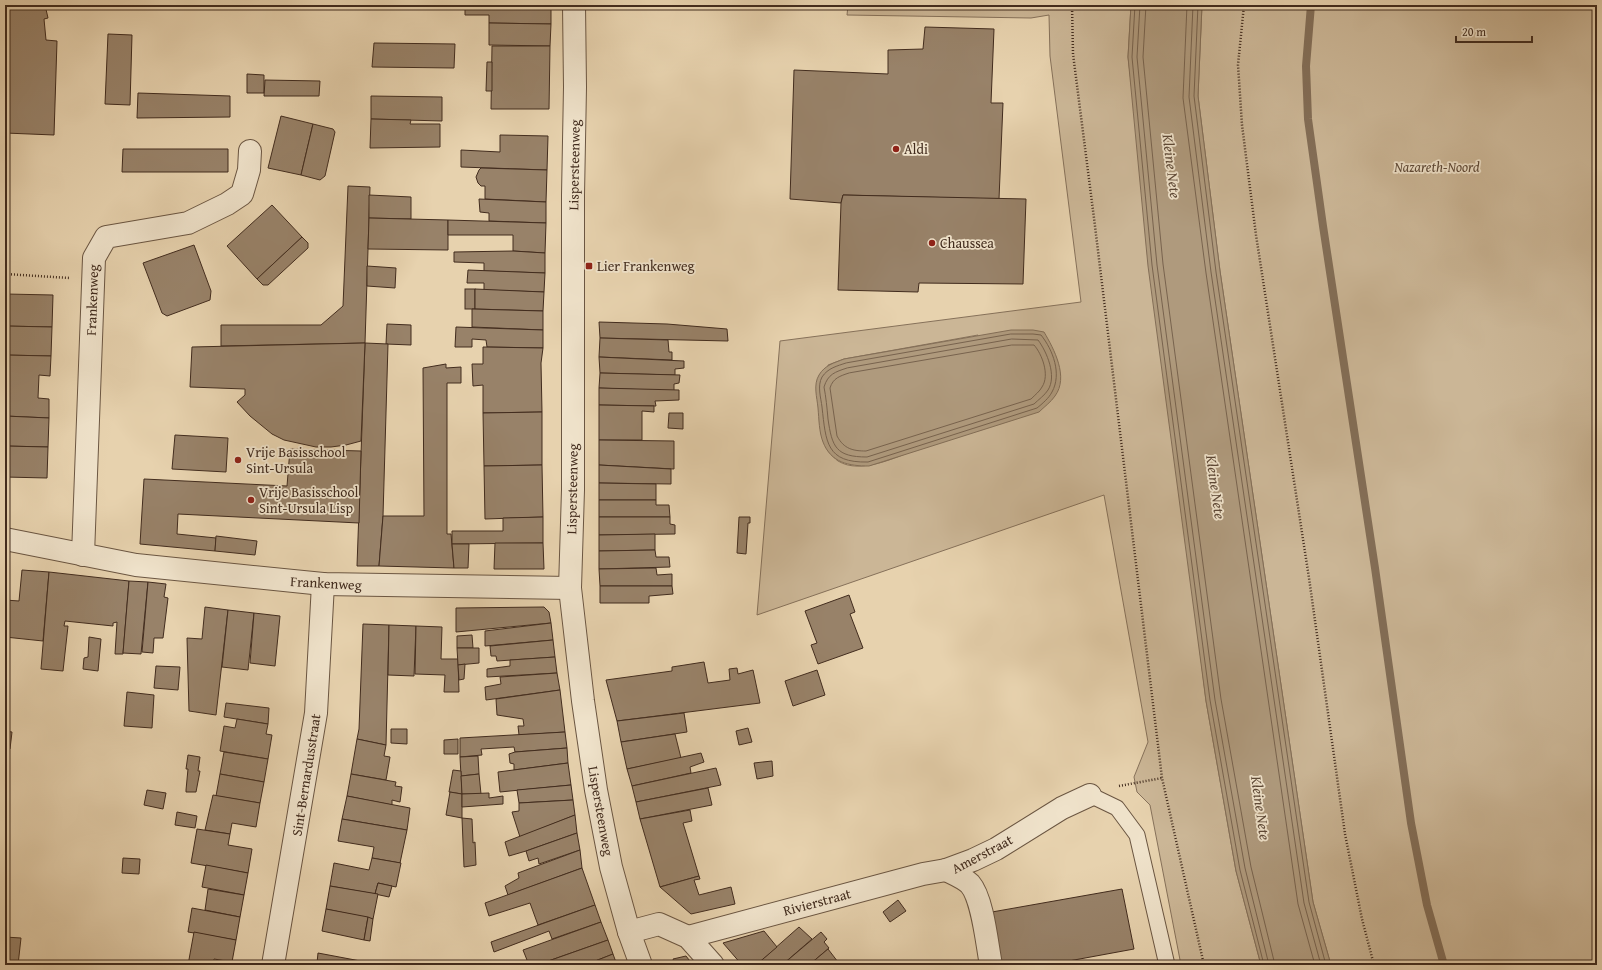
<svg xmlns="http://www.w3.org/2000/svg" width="1602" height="970" viewBox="0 0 1602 970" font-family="'Gentium Book Plus',serif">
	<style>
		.green { fill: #cbb696; stroke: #86715a; fill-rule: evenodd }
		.water { fill: #af9a7d; stroke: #836e57 }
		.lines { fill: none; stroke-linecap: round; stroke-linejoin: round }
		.shore { stroke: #78634e; stroke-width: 1 }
		.stream { stroke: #836e57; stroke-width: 8 }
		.building { fill: #988269; stroke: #422c1e }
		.service-casing { stroke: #6b5642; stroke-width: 17 }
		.minor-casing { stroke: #6b5642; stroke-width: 24 }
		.tertiary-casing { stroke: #6b5642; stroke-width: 24 }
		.path { stroke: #422c1e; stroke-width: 2.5; stroke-dasharray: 1 2; stroke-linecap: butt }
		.service { stroke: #efe2ca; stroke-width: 15 }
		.minor { stroke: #efe2ca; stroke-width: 22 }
		.tertiary { stroke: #efe2ca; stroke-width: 22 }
		.poi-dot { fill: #8f2418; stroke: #efe2ca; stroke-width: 1.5 }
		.labels { text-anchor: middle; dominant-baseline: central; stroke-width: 3.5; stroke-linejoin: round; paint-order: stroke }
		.poi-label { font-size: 14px; fill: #422c1e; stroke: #efe2ca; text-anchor: start }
		.street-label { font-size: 14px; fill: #422c1e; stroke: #efe2ca }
		.park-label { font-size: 14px; font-style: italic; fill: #5d4836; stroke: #efe2ca }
		.water-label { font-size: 15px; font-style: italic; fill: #5d4836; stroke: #efe2ca }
	</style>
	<rect width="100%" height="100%" fill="#e7d2ae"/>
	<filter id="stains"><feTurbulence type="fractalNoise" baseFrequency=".005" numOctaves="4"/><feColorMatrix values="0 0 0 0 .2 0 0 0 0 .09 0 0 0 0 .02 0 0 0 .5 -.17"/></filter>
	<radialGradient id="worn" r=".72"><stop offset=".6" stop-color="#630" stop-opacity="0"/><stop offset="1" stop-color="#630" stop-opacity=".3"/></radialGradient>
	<g class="green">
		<path d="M848 5H1131L1128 57 1206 701 1236 871 1261 965H1181L1150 805 1137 792 1134 777 1148 742 1104 495 757 615 780 341 1081 302 1050 56 1049 15 1031 18 847 15ZM978 335 918 449C896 457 861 475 838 461 835 459 832 455 829 452L828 365 844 359Z"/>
		<path d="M1202 5H1597V965H1331L1313 902 1220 271 1198 96Z"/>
	</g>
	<g class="water">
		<path d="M1131 5H1202L1198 96 1220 271 1313 902 1331 965H1261L1236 871 1206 701 1148 266 1128 57Z"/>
		<path d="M1011 330H1033L1044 332C1054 349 1069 377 1055 396 1051 402 1044 407 1039 412L869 466C849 466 831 463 823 442 819 432 819 419 818 408 817 397 813 385 819 375 825 365 834 363 844 359Z"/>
	</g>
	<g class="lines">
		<g class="shore">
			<path d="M1135 5 1132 57 1152 265 1210 700 1240 870 1264 965"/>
			<path d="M1140 5 1137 57 1157 265 1215 700 1245 868 1269 965"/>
			<path d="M1146 5 1143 57 1163 264 1221 699 1251 867 1275 965"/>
			<path d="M1187 5 1183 98 1206 273 1298 904 1315 965"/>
			<path d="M1193 5 1189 97 1211 272 1304 903 1321 965"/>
			<path d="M1198 5 1194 96 1216 272 1309 902 1326 965"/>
			<path d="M1011 334H1033L1041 335C1053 350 1062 374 1052 392 1049 398 1042 404 1037 408L868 462C826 463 826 442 822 407 821 398 817 386 822 377 828 368 837 366 846 363Z"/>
			<path d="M1012 339 1038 340C1047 352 1057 376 1048 390 1045 395 1038 400 1034 404L867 457C836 457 832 447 828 419 827 408 826 397 824 387 828 374 835 372 847 368Z"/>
			<path d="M1012 345H1034C1042 354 1050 375 1042 387 1040 391 1035 395 1031 399L866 451C853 451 844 449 837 436L830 388C833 378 840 376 849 373Z"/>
		</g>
		<path class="stream" d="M1311 5 1306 66 1308 119 1323 226 1375 568 1411 823 1427 905 1444 965"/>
	</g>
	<g class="building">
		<path d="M5 5H45L48 18 44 19 46 40 57 41 54 135 5 133Z"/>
		<path d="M465 5 551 6V24L489 23V15H465Z"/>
		<path d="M519 5H551V6Z"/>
		<path d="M489 23 551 24 550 46 489 45Z"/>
		<path d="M925 27 994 29 991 103H1003L999 199 843 195 841 203 790 199 794 70 888 74V50L923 49Z"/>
		<path d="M108 34 132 35 130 105 105 104Z"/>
		<path d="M374 43 455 44 454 68 372 67Z"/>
		<path d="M492 46H550L549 109H491Z"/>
		<path d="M487 62H492V91H486Z"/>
		<path d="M247 74 264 75V93H247Z"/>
		<path d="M265 80 320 81 319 96H264Z"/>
		<path d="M138 93 230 96V117L137 118Z"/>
		<path d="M371 96 442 97V121L371 119Z"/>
		<path d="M281 116 313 124 301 175 268 168Z"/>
		<path d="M371 119 411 120 410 124H440V147L370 148Z"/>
		<path d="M313 124 333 129 335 132 325 176 320 180 301 175Z"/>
		<path d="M500 135 548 136 547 170 461 167V150L500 152Z"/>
		<path d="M123 149H228V172H122Z"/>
		<path d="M481 168 547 170 546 202 485 199V186H481L478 183 476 177 479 170Z"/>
		<path d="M348 186 370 187 365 343 221 346V325H321L343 306Z"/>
		<path d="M369 195 411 197V219L369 218Z"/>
		<path d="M843 195 1026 199 1023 284 919 283 918 292 838 290 841 203Z"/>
		<path d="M479 199 546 202V223L489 221V213L480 212Z"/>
		<path d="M272 205 302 237 257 279 227 246Z"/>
		<path d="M369 218 448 220V250L368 249Z"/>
		<path d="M448 220 546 223 545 253 513 251V235H448Z"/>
		<path d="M302 237 308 243V248L268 285H263L257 279Z"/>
		<path d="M194 245 211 291 210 300 167 316 162 313 143 263Z"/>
		<path d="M513 251 545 253V273L484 271V263L454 262V252Z"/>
		<path d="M367 266 396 268 395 288 367 286Z"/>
		<path d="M468 270 545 273 544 292 484 290V283H467Z"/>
		<rect x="465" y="289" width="10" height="20"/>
		<path d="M475 289 544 292 543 311 475 309Z"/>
		<path d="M6 294 53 295 52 327 5 326Z"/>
		<path d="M472 309 543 311V330L472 327Z"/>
		<path d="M599 322 667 324 727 329 728 341 600 338Z"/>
		<path d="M387 324 411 325V345L386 344Z"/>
		<path d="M5 326 52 327 51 356 5 355Z"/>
		<path d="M456 327 543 330V348L487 347 486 340 472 339V347H455Z"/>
		<path d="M600 338 668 340 669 352H672V360L599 357Z"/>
		<path d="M365 343 388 344 383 516 379 566H357Z"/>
		<path d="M365 343 361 441 346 445 331 447H316L284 440 272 434 250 416 237 402 245 395V389L190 387 192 347Z"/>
		<path d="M483 347 543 348 541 363 542 412 483 413V385L473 386 472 364H483Z"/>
		<path d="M5 355 51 356 50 376 39 375 38 398 49 399V418L5 416Z"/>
		<path d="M599 357 684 361V368L675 369V375L600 373Z"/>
		<path d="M446 364V368L461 367V383H447V534H451L454 568 379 566 383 516H424L423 368Z"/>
		<path d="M600 373 680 375 679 383 674 384V391L599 388Z"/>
		<path d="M599 388 679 390V400L655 401 656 406 599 405Z"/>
		<path d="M599 405 654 406V412L642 411V440H599Z"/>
		<path d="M542 412V465L484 466 483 413Z"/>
		<path d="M669 413H683V429L668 428Z"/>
		<path d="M5 416 49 418 48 447 5 446Z"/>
		<path d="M175 435 228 438 226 472 172 469Z"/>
		<path d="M599 440 674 441V469L599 465Z"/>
		<path d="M5 446 48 447 47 478 5 477Z"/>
		<path d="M290 449 361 451 359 523 178 514 177 534 216 538 215 551 140 544 144 479 287 486Z"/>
		<path d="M542 465 543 517 485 519 484 466Z"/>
		<path d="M599 465 671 469V484L599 483Z"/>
		<path d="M599 483 656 484V500H599Z"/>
		<path d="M599 500H656V505H669L670 517H599Z"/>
		<path d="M543 517V543L452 544V531H503V518Z"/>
		<path d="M599 517H670V524L675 525V534L599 535Z"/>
		<path d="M739 517H750V523H748L746 554 737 553Z"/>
		<path d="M655 534V550L599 551V535Z"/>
		<path d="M216 536 257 541 255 555 215 551Z"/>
		<path d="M495 543H543L544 569H494Z"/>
		<path d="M452 544H469L468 568H454Z"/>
		<path d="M655 550 656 557H669L670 567 599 569V551Z"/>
		<path d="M656 568 657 575 672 574V586H600L599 569Z"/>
		<path d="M22 570 49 572 43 641 5 637V600L19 601Z"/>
		<path d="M49 572 129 581 123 654H115L117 622 113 623V626L65 621 64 626H68L63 671 41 669Z"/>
		<path d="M129 581 148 582 141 654 123 653Z"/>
		<path d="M148 582 166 584 164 597 168 598 163 638H154L153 653 142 652Z"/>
		<path d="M600 586H672L673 594 649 596V603H600Z"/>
		<path d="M849 595 855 612 850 614 863 648 818 664 811 645 817 643 805 611Z"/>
		<path d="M205 607 228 610 216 715 189 711 187 638 202 639Z"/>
		<path d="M544 607 549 612 551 623 456 632V608Z"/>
		<path d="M228 610 254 613 248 670 222 667Z"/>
		<path d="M254 613 280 616 275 666 250 663Z"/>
		<path d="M551 623 553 640 485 646V631Z"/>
		<path d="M363 624 389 625 386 745 357 739 359 729Z"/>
		<path d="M389 625 416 626 414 676 388 675Z"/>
		<path d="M416 626 442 627 441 659H458L459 692H444L445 675 415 674Z"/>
		<path d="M472 635 473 648H457V636Z"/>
		<path d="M89 637 101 639 98 671 83 669 84 658 88 657Z"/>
		<path d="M553 640 555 657 497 661 496 656H491L490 646Z"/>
		<path d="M457 648H479V663L458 665Z"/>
		<path d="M555 657 557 673 487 677V669L510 666V660Z"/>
		<path d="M704 662 708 683 730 680 729 669 737 668 738 674 753 670 760 703 617 721 606 680 672 671V667Z"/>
		<path d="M465 664 464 679 459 680 458 665Z"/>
		<path d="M156 666 180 667 178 690 154 688Z"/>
		<path d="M817 670 825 695 793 706 785 681Z"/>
		<path d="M557 673 560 690 486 700 485 687 501 684 500 677Z"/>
		<path d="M560 690 565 732 519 735 518 726H524L523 719 497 715 496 699Z"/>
		<path d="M127 692 154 695 152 728 124 726Z"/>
		<path d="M226 703 269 708 268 724 224 717Z"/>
		<path d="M684 713 687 732 621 742 617 721Z"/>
		<path d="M237 719 268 724 266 734 272 735 268 759 220 751 224 726 235 728Z"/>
		<path d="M748 728 752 742 739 745 736 731Z"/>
		<path d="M391 729H407V744L391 743Z"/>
		<path d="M5 731 12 732 10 749 5 748Z"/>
		<path d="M565 732 567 748 515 752 514 747 481 749 482 755 460 757V738Z"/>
		<path d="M675 734 681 758 627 769 621 742Z"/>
		<path d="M357 739 386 745 384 756 390 757 386 780 351 774Z"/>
		<path d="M458 739V754H444V740Z"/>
		<path d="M567 748 568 763 514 770V764L510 763 509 754 515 752Z"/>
		<path d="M224 752 268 759 264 782 220 774Z"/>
		<path d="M701 753 704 762 690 767 691 773 632 786 627 769Z"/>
		<path d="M188 755 200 757 198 771H200L196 792H186V790L188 769H186Z"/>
		<path d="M478 756 479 774 461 776 460 757Z"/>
		<path d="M772 761 773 776 757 779 754 763Z"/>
		<path d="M568 763 571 785 500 792 498 772Z"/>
		<path d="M716 768 721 785 636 802 632 786Z"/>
		<path d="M453 770 461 771 462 794 449 792Z"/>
		<path d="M220 774 264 782 260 803 216 796Z"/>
		<path d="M351 774 396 782 395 786 402 787 400 802 392 800V805L347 796Z"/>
		<path d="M479 774 481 794H462L461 776Z"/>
		<path d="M571 785 573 800 519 803 517 790Z"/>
		<path d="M708 788 712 805 640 819 636 802Z"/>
		<path d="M147 790 166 793 163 809 144 805Z"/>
		<path d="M450 792 462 794V818L446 815Z"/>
		<path d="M489 793V798L503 796V804L462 807V794Z"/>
		<path d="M213 795 260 803 256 827 232 823 230 834 205 830Z"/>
		<path d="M347 796 410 808 407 830 342 819Z"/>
		<path d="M573 800 575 815 520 837 512 812 519 811V803Z"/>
		<path d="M690 810 692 821 683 823 699 876 660 887 640 819Z"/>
		<path d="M177 812 197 816 195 828 175 825Z"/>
		<path d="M575 815 577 833 526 851 509 856 505 842Z"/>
		<path d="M462 818 472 819 473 843 475 842 476 865 464 867Z"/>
		<path d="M342 819 407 830 400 863 372 858 374 847 338 841Z"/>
		<path d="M197 829 230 834 228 845 252 849 248 873 191 863Z"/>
		<path d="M577 833 580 850 539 864 538 858 529 861 526 851Z"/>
		<path d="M580 850 582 868 508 895 505 886 519 878 518 873Z"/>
		<path d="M123 858 140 859 139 874 122 873Z"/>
		<path d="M372 858 401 863 396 887 378 883 375 894 330 886 334 863 369 870Z"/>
		<path d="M206 865 248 873 244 895 202 887Z"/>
		<path d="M582 868 595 905 538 925 530 903 489 916 485 903Z"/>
		<path d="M699 876 700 879 694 880 699 895 731 887 735 904 691 914 660 887Z"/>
		<path d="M378 883 392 886 389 897 375 894Z"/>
		<path d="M330 886 378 894 373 919 326 909Z"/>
		<path d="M208 889 244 895 240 917 205 910Z"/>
		<path d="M1122 889 1134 949 1047 965H1001L992 912Z"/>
		<path d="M898 900 906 911 890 922 883 912Z"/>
		<path d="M595 905 601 922 552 939 549 931 494 952 491 942Z"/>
		<path d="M192 908 240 917 236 940 188 932Z"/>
		<path d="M326 909 368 917 364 940 322 931Z"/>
		<path d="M368 917 373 919 370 941 364 940Z"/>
		<path d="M601 922 608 940 537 965H529L523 950Z"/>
		<path d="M799 927 812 939 782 965H756Z"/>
		<path d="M764 931 777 947 756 965H742L723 943Z"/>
		<path d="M194 932 236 940 232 962 214 959 213 965H188Z"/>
		<path d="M821 932 827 939 824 942 829 948 809 965H782Z"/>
		<path d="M5 937 21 938 18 965H5Z"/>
		<path d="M608 940 613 954 585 965H537Z"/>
		<path d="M828 949 838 962 834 965H809Z"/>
		<path d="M318 953 371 963V965H318L317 963Z"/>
		<path d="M613 954 617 965H585Z"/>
		<path d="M686 956 693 965H675L673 959Z"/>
	</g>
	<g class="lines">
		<g class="service-casing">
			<path id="service" d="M1090 795 1117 808 1137 835 1167 965"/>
		</g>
		<g class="minor-casing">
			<g id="minor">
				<path d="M5 539 136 565 323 584 570 588"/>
				<path d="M83 555 94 258 106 237 188 223 227 204 242 194 249 170 250 151"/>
				<path d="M946 870C954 874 964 878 970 884 983 899 987 945 991 965"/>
				<path d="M629 932 659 924 688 937 713 965"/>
				<path d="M688 937 923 874 946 870 973 860 996 849 1062 808 1090 795"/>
				<path d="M273 965 316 713 323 584"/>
			</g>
		</g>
		<g class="tertiary-casing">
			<path id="tertiary" d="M574 5 575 87 573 195V490L570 588 583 701 596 790 611 867 629 932 641 965"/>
		</g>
		<g class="path">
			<path d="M1072 5 1073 54 1095 226 1162 778 1204 965"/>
			<path d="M1244 5 1238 65 1242 125 1256 235 1309 578 1345 834 1362 919 1374 965"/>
			<path d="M5 274 70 278"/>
			<path d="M1119 786 1162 778"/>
		</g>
		<use href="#service" class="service"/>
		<use href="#minor" class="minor"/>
		<use href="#tertiary" class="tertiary"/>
	</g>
	<g class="poi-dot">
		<circle cx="896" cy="149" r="4"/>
		<circle cx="932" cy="243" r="4"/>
		<rect x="585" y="262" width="8" height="8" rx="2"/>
		<circle cx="238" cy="460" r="4"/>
		<circle cx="251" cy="500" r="4"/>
	</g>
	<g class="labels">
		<g class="poi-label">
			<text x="904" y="149">Aldi</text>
			<text x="940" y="243">Chaussea</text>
			<text x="597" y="266">Lier Frankenweg</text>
			<text x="246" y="452">Vrije Basisschool<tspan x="246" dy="16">Sint-Ursula</tspan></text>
			<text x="259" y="492">Vrije Basisschool<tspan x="259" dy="16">Sint-Ursula Lisp</tspan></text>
		</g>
		<g class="street-label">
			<text transform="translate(574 165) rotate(-89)">Lispersteenweg</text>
			<text transform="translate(92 300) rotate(-88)">Frankenweg</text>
			<text transform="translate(572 489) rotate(-89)">Lispersteenweg</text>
			<text transform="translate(326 583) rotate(3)">Frankenweg</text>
			<text transform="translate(306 775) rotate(-81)">Sint-Bernardusstraat</text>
			<text transform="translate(601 811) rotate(80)">Lispersteenweg</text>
			<text transform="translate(982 854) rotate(-28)">Amerstraat</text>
			<text transform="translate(817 902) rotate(-15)">Rivierstraat</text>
		</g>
		<g class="park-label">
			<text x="1437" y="167">Nazareth-Noord</text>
		</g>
		<g class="water-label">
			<text transform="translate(1172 166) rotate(83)">Kleine Nete</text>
			<text transform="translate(1216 487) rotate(82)">Kleine Nete</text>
			<text transform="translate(1261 808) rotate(82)">Kleine Nete</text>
		</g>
	</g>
	<rect width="1602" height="970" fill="none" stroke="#e7d2ae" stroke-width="20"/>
	<rect x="6" y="6" width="1590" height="958" fill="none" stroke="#422c1e" stroke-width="2"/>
	<rect x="10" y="10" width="1582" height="950" fill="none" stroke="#422c1e"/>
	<path d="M1456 36v6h76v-6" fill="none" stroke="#422c1e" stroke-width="2"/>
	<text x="1462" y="36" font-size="12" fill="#422c1e" stroke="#efe2ca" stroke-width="3" paint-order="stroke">20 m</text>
	<rect width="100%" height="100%" filter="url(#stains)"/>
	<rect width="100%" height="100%" fill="url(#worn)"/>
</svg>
